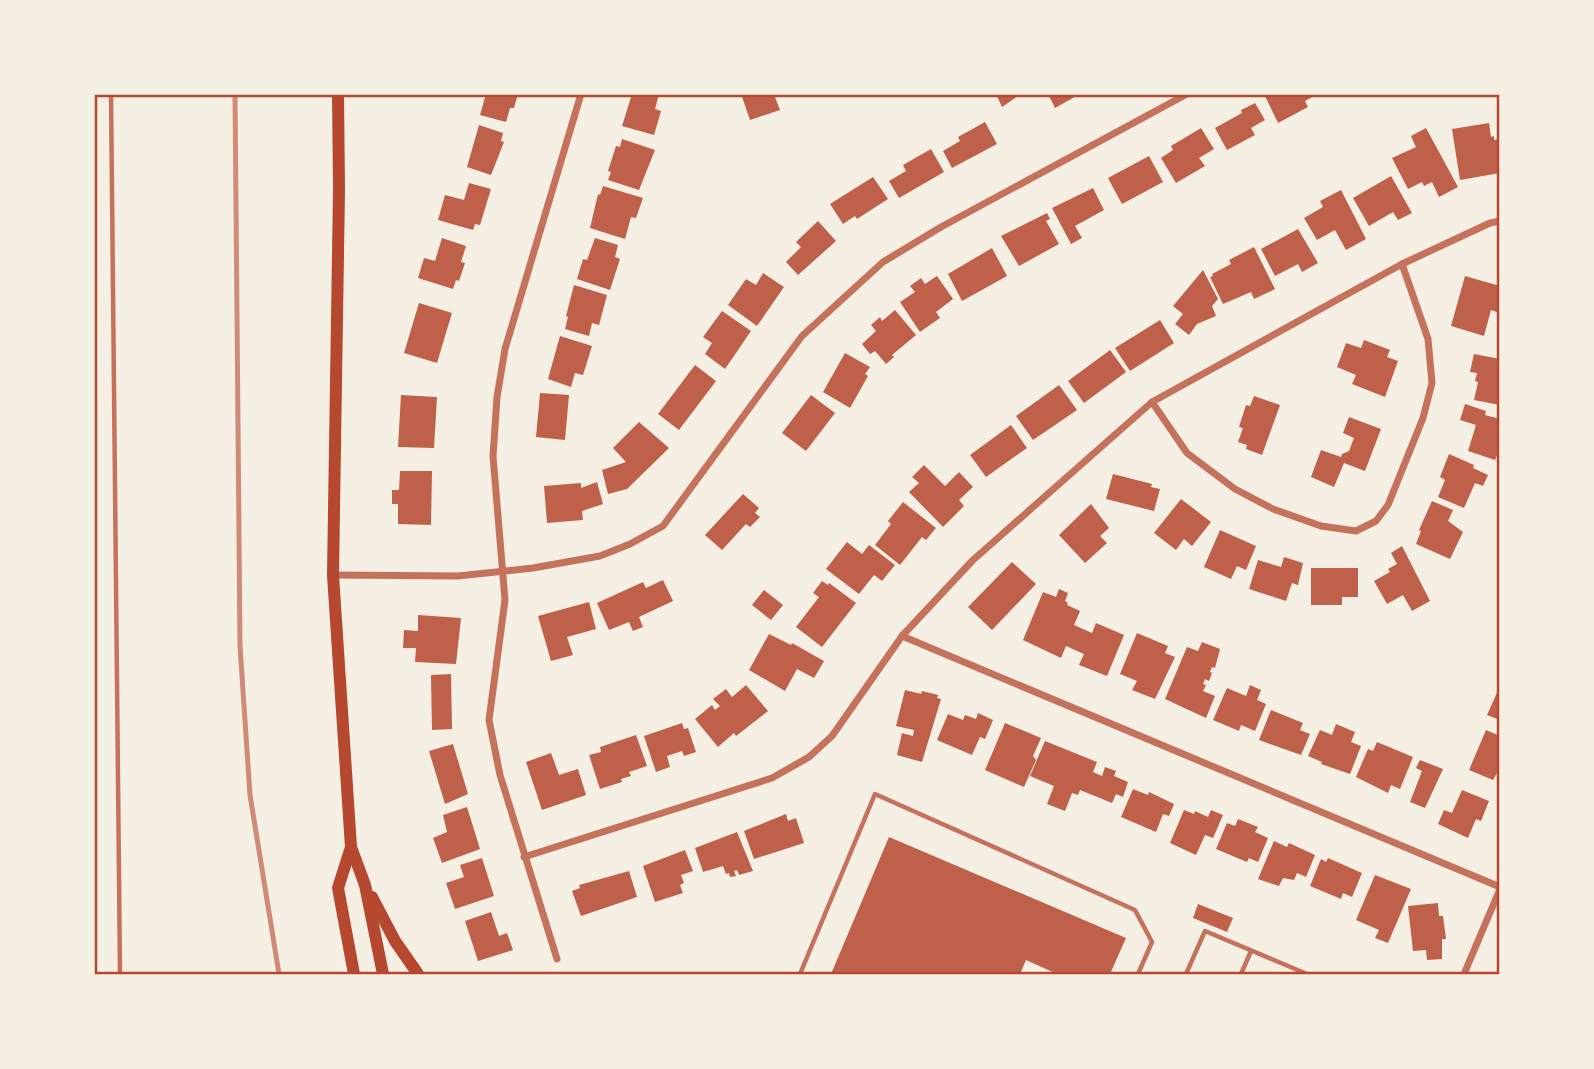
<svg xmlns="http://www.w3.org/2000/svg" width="1594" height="1069" viewBox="0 0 1594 1069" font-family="Quicksand,sans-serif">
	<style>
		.building { fill: #bf614a }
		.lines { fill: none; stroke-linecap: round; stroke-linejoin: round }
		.service { stroke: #c5725c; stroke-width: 4.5 }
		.minor { stroke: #c5725c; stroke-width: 7 }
		.secondary { stroke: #b5482f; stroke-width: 12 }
		.rail { stroke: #cf8b77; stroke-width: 5 }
		.neatline { fill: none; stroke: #b5482f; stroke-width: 2.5 }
	</style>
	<rect width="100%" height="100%" fill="#f6efe4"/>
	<g class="building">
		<path d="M486 94H518L514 108H510L506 122 480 115Z"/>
		<path d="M632 94H659L655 109 661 111 654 135 622 126Z"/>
		<path d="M741 94H780L775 97 780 110 750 120Z"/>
		<path d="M996 94H1021L1002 107Z"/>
		<path d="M1048 94H1080L1055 108Z"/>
		<path d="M1264 94H1318L1305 101 1308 107 1278 123Z"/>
		<path d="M1255 103 1265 120 1251 128 1255 135 1227 150 1215 128 1242 113 1241 110Z"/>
		<path d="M985 122 997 144 952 168 943 151 960 141 958 137Z"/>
		<path d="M1489 123 1491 137 1494 136V140L1500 139V173L1460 180 1452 129Z"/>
		<path d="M479 125 503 133 501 141 504 142 491 175 467 167Z"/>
		<path d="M1201 128 1214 149 1199 158 1205 166 1176 183 1161 158 1173 150 1171 146Z"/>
		<path d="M1426 128 1458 187 1439 197 1432 182 1424 186 1422 182 1408 189 1392 158 1416 147 1411 136Z"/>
		<path d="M622 139 655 150 639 190 608 180 611 172 608 171 616 146 620 147Z"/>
		<path d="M931 149 944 172 899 198 889 181 906 171 903 165Z"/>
		<path d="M1149 156 1163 182 1122 204 1108 178Z"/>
		<path d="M1391 176 1412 213 1398 220 1393 212 1369 226 1353 198Z"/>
		<path d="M873 177 888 199 857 219 855 216 843 224 830 204Z"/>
		<path d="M469 183 491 189 480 225 475 224 473 230 438 220 445 195 464 200Z"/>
		<path d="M603 186 643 198 636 218 631 217 625 239 590 228 598 194 600 195Z"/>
		<path d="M1093 188 1104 210 1075 226 1082 238 1071 244 1052 208Z"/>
		<path d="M1341 190 1366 239 1346 250 1335 230 1317 240 1304 218 1323 207 1320 201Z"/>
		<path d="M1047 213 1050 219 1046 221 1059 244 1019 266 1001 236Z"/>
		<path d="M818 221 836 241 798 275 786 262 801 247 796 242Z"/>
		<path d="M1298 229 1318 263 1302 272 1298 264 1275 276 1261 249Z"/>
		<path d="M442 238 466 246 461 262 465 263 459 281 456 280 453 289 418 278 424 258 435 261Z"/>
		<path d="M595 238 618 245 615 257 620 259 610 290 577 279 583 259 587 260Z"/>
		<path d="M1254 247 1275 289 1254 299 1251 292 1223 304 1210 277 1213 276 1212 274 1231 264 1229 260Z"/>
		<path d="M992 248 1007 276 962 301 948 274Z"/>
		<path d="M1203 270 1218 299 1212 306 1216 316 1197 324 1189 335 1175 324 1183 314 1173 306Z"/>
		<path d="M763 273 784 287 757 326 728 305 746 279 756 285Z"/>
		<path d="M937 276 953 299 936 312 940 318 920 332 900 302 915 292 910 286 921 278 925 284Z"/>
		<path d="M1465 276 1500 286V313L1491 310 1484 336 1451 326Z"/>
		<path d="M574 285 607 295 599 325 592 323 589 336 565 329 568 317 566 316Z"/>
		<path d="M419 303 452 313 437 363 404 353Z"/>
		<path d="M895 310 916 335 892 355 894 357 886 364 875 351 870 354 862 344 876 331 871 325 880 317 882 321Z"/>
		<path d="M722 311 751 331 725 369 705 354 712 343 703 337Z"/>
		<path d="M1160 320 1174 343 1130 371 1115 348Z"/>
		<path d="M560 336 592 346 583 375 575 373 571 387 548 379Z"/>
		<path d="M1364 340 1390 350 1387 357 1398 361 1385 397 1352 384 1356 375 1337 367 1346 343 1361 348Z"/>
		<path d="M1110 350 1126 372 1084 403 1068 381Z"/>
		<path d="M845 353 870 367 865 374 868 376 850 408 823 392Z"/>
		<path d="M1474 354 1500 359V405L1474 400 1478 382 1475 381 1477 373 1470 372Z"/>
		<path d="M695 365 716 381 679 430 658 414Z"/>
		<path d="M1059 385 1077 410 1033 440 1016 416Z"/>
		<path d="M540 393 569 395 565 440 536 437Z"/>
		<path d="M401 395 437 397 434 448 398 447Z"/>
		<path d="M811 395 835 413 806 451 782 433Z"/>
		<path d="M1254 396 1280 405 1262 455 1246 449 1247 445 1238 442 1243 428 1239 427 1246 405 1250 406Z"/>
		<path d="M1465 404 1486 411 1485 415 1500 419V448L1495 460 1468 451 1476 425 1460 420Z"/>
		<path d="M1349 417 1381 429 1365 471 1344 463 1334 487 1311 477 1321 450 1341 457 1342 454 1349 451 1354 438 1343 433Z"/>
		<path d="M639 422 669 448 627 489 608 494 602 470 626 462 613 448Z"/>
		<path d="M1011 425 1027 448 986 477 970 455Z"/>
		<path d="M1449 454 1474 465 1473 468 1488 475 1483 486 1475 483 1464 508 1438 497 1445 480 1440 477Z"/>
		<path d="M924 465 945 486 959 472 973 487 959 500 964 506 943 527 909 492 919 483 912 477Z"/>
		<path d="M400 471H432L431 525 398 524V504H392V490H399Z"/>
		<path d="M1113 474 1152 484 1151 487 1160 489 1154 511 1106 499Z"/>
		<path d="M597 482 603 504 582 511 583 520 547 523 544 486 581 483V488Z"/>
		<path d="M743 494 759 508 755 513 760 517 750 527 746 524 722 550 705 535Z"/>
		<path d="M1181 499 1211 522 1192 546 1184 539 1176 550 1154 533Z"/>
		<path d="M1432 501 1453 510 1448 521 1463 532 1450 559 1416 544 1421 531 1419 530Z"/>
		<path d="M903 502 936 528 926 540 922 537 900 565 875 545 891 524 888 521Z"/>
		<path d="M1091 504 1109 528 1100 536 1107 543 1085 563 1059 535Z"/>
		<path d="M1220 530 1256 546 1246 570 1237 566 1231 579 1204 567Z"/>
		<path d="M847 542 862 554 869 545 895 565 882 581 874 575 859 594 826 569Z"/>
		<path d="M1402 546 1430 601 1412 611 1403 595 1387 604 1374 581 1390 572 1388 569 1397 564 1391 553Z"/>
		<path d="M1284 557 1303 563 1298 585 1292 583 1286 601 1249 589 1258 560 1281 567Z"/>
		<path d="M1012 562 1036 584 992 630 968 607Z"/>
		<path d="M1311 568H1358V597H1342V605H1311Z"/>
		<path d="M663 580 673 601 639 617 643 627 633 631 629 622 609 630 597 603 643 582 646 588Z"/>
		<path d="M822 581 828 585 829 583 856 603 822 647 796 627 819 597 813 593Z"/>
		<path d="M1059 589 1068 593 1065 601 1068 603 1067 605 1080 611 1074 625 1092 633 1096 623 1124 635 1107 676 1079 665 1084 654 1066 646 1061 658 1023 640 1043 592 1056 597Z"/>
		<path d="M764 590 783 605 771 620 752 605Z"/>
		<path d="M589 602 596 629 567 637 573 655 551 661 538 616Z"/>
		<path d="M418 615 461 618 456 664 415 662 416 648H403L404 630 418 631Z"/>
		<path d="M1137 633 1168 646 1165 653 1175 657 1155 699 1132 690 1137 681 1120 674Z"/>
		<path d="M769 634 791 645 792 643 824 661 814 678 797 669 785 691 749 670Z"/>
		<path d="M1202 642 1220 649 1215 668 1212 667 1210 672 1212 673 1209 681 1205 679 1203 684 1206 685 1203 691 1215 696 1206 718 1165 699 1187 647 1198 651Z"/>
		<path d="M451 674 452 729 432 730 431 675Z"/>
		<path d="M746 685 768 711 736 736 734 733 718 747 695 719 712 705 715 710 720 706 713 699 726 689 732 697Z"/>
		<path d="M1250 685 1261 690 1257 700 1266 704 1255 731 1241 725 1239 731 1213 720 1227 688 1246 696Z"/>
		<path d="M1500 686V720L1487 715Z"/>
		<path d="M905 690 921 694 922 691 938 695 937 698 941 699 922 762 897 755 902 733 913 736 914 730 896 726Z"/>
		<path d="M1271 710 1303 723 1300 730 1310 734 1301 755 1259 740Z"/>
		<path d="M978 713 993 720 985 739 980 737 972 755 937 740 948 714 963 720 965 715 976 719Z"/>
		<path d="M682 723 684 729 688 728 696 752 684 756 682 751 667 756 670 767 656 772 644 736Z"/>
		<path d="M1005 723 1041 738 1033 756 1036 760 1024 787 985 770Z"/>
		<path d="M1336 724 1355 732 1351 742 1361 746 1350 774 1321 764 1322 762 1308 756 1320 730 1332 735Z"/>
		<path d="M1486 730 1500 736V768L1493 780 1469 770Z"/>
		<path d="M636 735 647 766 629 772 631 776 621 779 622 782 600 789 589 755 601 752 600 747Z"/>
		<path d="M1045 741 1097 762 1093 772 1102 776 1105 767 1116 771 1114 776 1128 782 1123 797 1116 794 1112 803 1080 790 1078 795 1072 793 1065 811 1047 804 1054 786 1030 776Z"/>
		<path d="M1377 742 1413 757 1400 789 1391 785 1388 793 1356 777 1368 749 1373 751Z"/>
		<path d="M453 744 468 794 445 804 429 751Z"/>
		<path d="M551 753 559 775 578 769 586 795 542 810 526 762Z"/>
		<path d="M1420 760 1443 769 1425 808 1410 802 1422 771 1416 768Z"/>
		<path d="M1133 789 1148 795 1149 792 1174 804 1169 816 1163 814 1156 832 1121 817Z"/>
		<path d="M1462 790 1489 801 1481 821 1476 819 1468 838 1438 824 1444 810 1452 813Z"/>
		<path d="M467 807 480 849 442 863 433 838 447 832 443 815Z"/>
		<path d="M1184 810 1194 814 1195 811 1208 817 1211 810 1223 815 1213 838 1205 835 1196 855 1170 843Z"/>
		<path d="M786 814 788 821 796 818 804 843 754 859 744 831Z"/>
		<path d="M1238 819 1258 827 1255 832 1268 838 1258 862 1249 858 1247 862 1216 849 1227 823 1235 826Z"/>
		<path d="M737 832 753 871 739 875 737 870 734 871 736 876 730 877 729 873 726 874 723 866 703 872 695 848Z"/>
		<path d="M889 837 1126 938 1110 974H1057L1026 960 1020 974H831Z"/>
		<path d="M1274 841 1287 847 1289 843 1315 855 1306 877 1297 873 1294 880 1283 878 1279 886 1258 879Z"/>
		<path d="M685 850 693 871 681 875 684 883 680 885 683 893 655 902 643 866Z"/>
		<path d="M482 858 494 896 455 909 446 883 464 877 460 865Z"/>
		<path d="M1328 858 1362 873 1352 897 1343 893 1341 899 1310 886 1321 859 1326 862Z"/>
		<path d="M629 871 637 897 581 916 572 891 580 888 579 885Z"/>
		<path d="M1375 875 1411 889 1388 943 1375 938 1379 930 1356 920Z"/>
		<path d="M1438 903 1439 916H1443L1446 939H1442V959L1427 960 1426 950 1413 951 1408 906Z"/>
		<path d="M1198 904 1233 918 1227 932 1193 918Z"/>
		<path d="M491 912 499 936 507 933 513 950 478 961 465 921Z"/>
	</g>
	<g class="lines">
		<g class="service">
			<path d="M111 94 120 974"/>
			<path d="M800 974 875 794 1135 910 1152 942 1138 974"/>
			<path d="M1186 974 1205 931 1307 974"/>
			<path d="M1241 974 1251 951"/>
		</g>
		<g class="minor">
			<path d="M1152 402 1187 453 1235 489 1273 509 1321 526 1356 531 1376 521 1388 505 1423 418 1432 383 1428 339 1402 264"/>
			<path d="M333 575 458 576 533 568 600 556 630 544 663 526 802 336 883 262 941 227 1187 94"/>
			<path d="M902 636 1500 887"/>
			<path d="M524 857 772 778 809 757 832 736 902 636 973 560 1152 402 1402 264 1490 223 1500 221"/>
			<path d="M557 959 500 775 489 720 505 600 493 456 497 397 505 349 581 94"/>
			<path d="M1464 974 1500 889"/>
		</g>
		<g class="secondary">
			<path d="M338 94 339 190 333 575 351 847 365 885 383 974"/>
			<path d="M351 847 338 888 354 974"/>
			<path d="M372 897 395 941 418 974"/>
		</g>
		<path class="rail" d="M235 94 240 646 250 795 279 974"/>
	</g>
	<rect width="1594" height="1069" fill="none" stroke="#f6efe4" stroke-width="192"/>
	<rect x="96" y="96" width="1402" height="877" class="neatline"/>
</svg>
